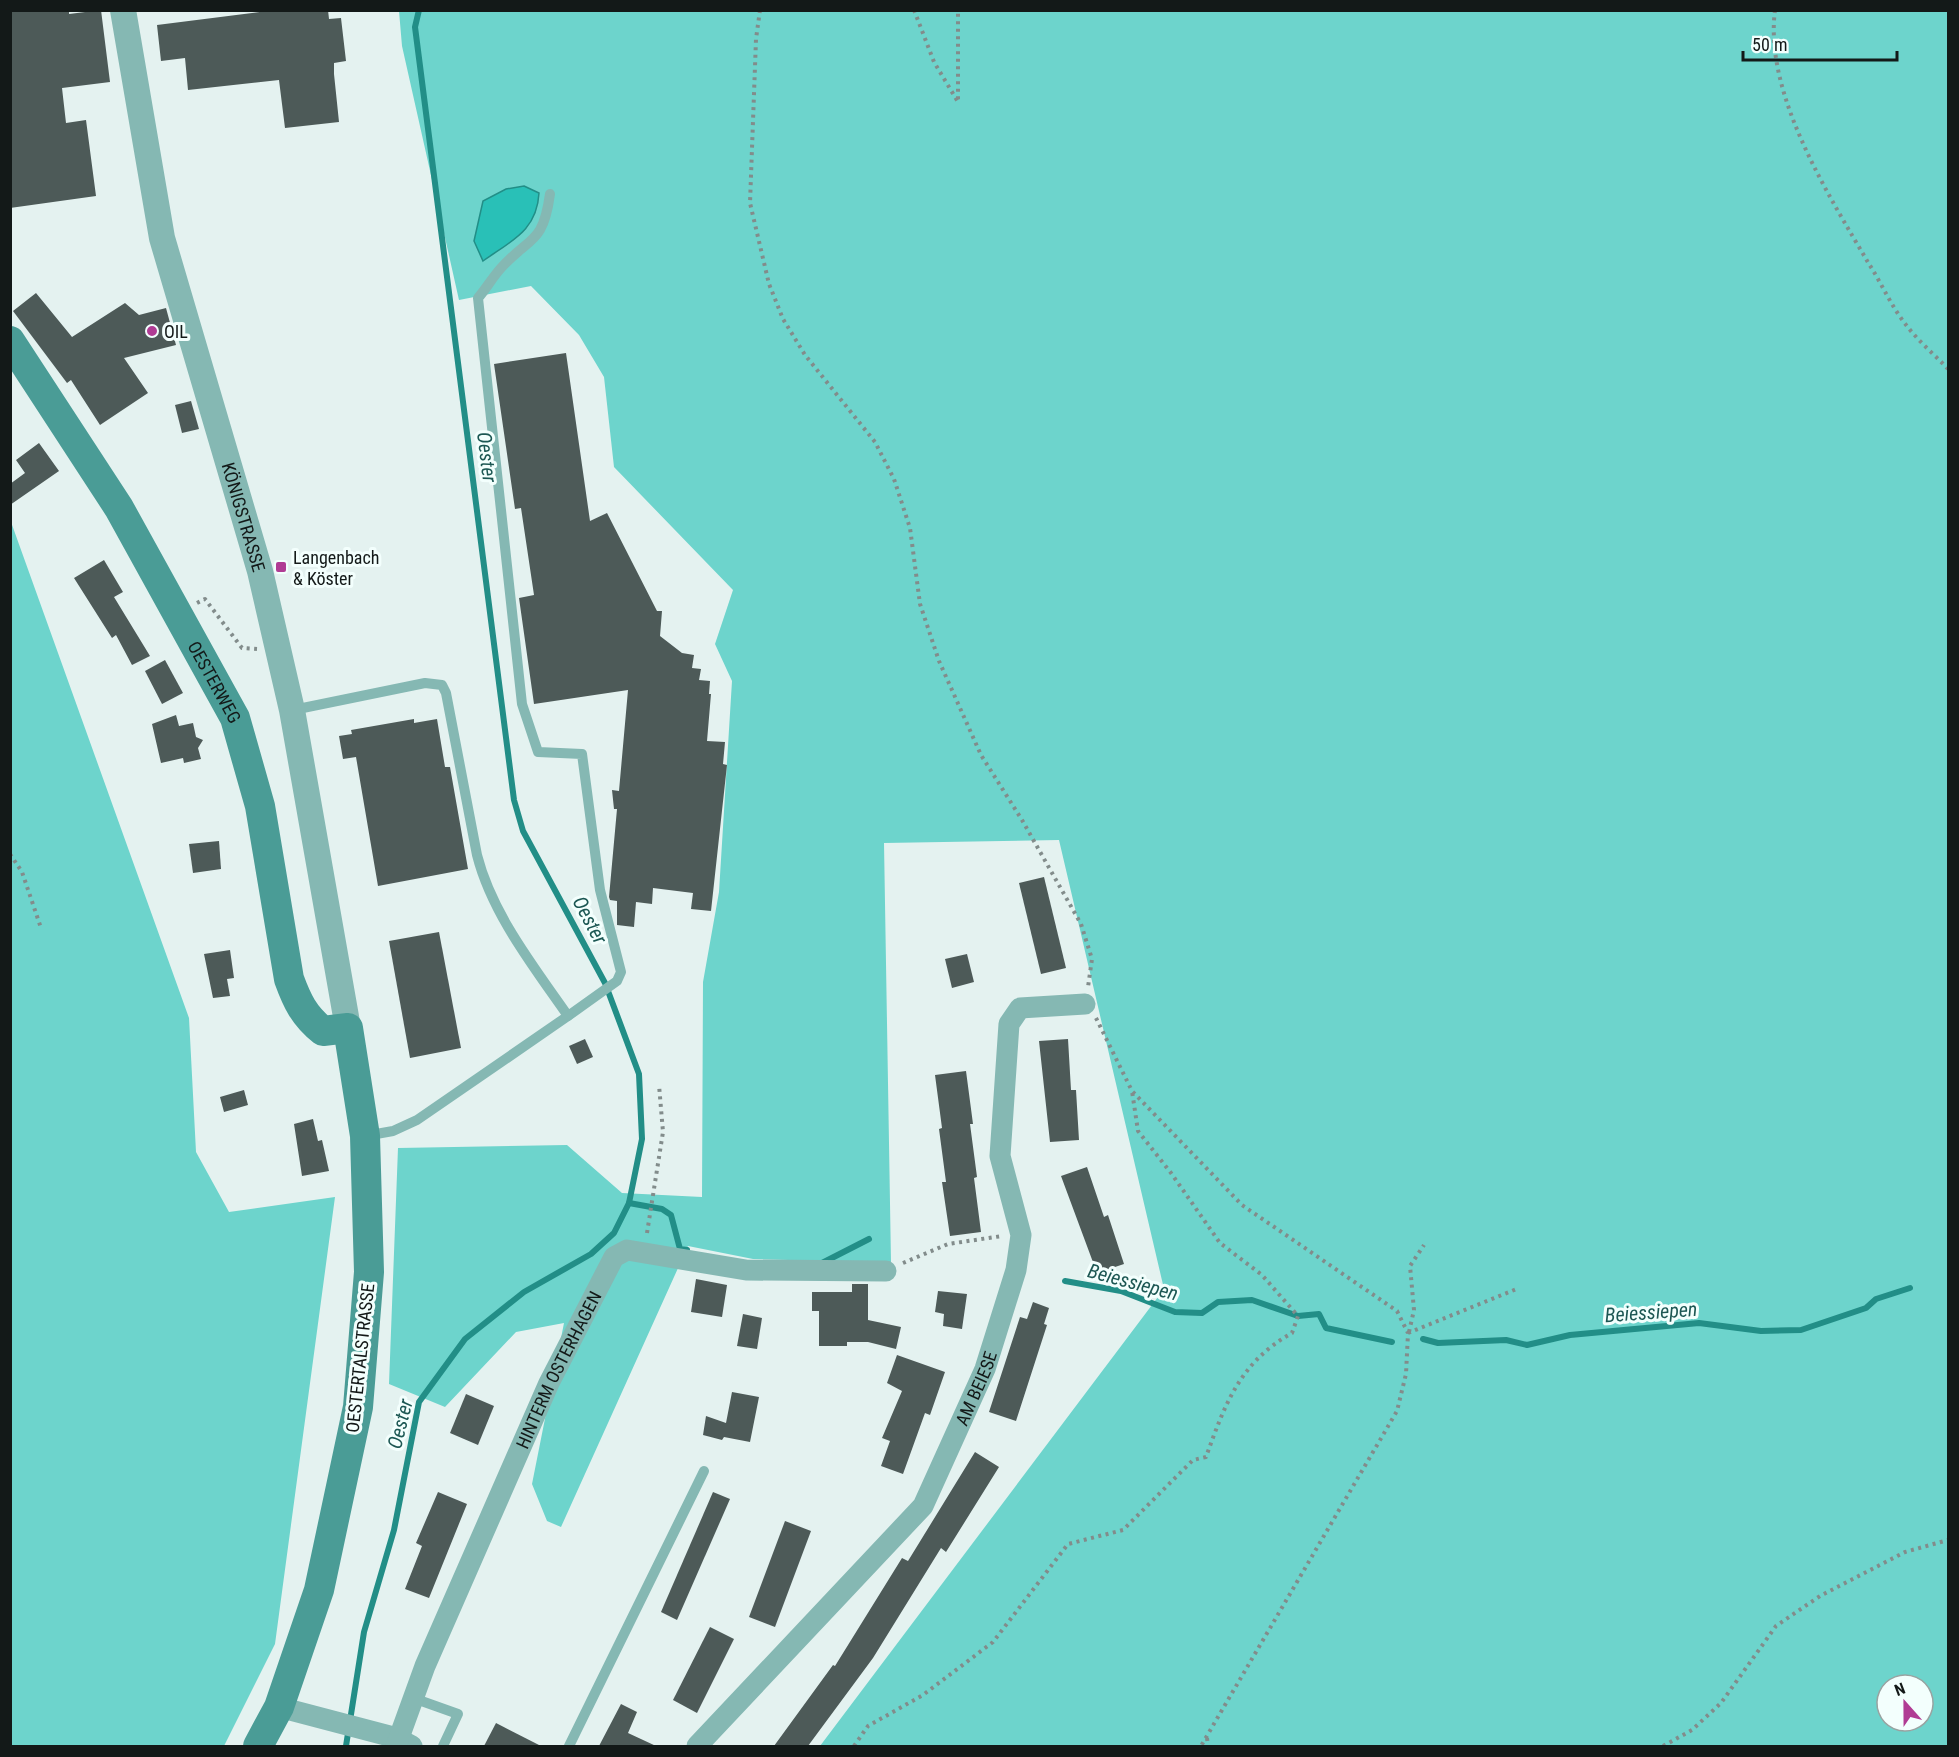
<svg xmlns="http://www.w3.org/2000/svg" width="1959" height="1757" viewBox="0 0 1959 1757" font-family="'Roboto Condensed',sans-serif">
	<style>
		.green { fill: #6dd4cc; fill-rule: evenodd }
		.water { fill: #29c0b7; stroke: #228e87; stroke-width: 1.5 }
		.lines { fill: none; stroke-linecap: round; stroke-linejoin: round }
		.stream { stroke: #228e87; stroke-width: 6 }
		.building { fill: #4d5a58 }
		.path { stroke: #828c8b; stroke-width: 4; stroke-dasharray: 3 4.5; stroke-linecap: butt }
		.service { stroke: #85b8b3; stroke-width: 10 }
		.minor { stroke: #85b8b3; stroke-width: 21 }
		.tertiary { stroke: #85b8b3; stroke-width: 26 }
		.secondary { stroke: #4a9c96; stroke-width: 30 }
		.poi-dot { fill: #b03c94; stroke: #f3fffd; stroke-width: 2 }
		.labels { text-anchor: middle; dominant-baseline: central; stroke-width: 6; stroke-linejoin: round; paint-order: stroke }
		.poi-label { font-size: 18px; fill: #131918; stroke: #f3fffd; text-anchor: start }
		.street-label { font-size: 18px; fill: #131918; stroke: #f3fffd }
		.water-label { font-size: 20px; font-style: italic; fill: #1c5753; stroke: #f3fffd }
	</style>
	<rect width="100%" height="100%" fill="#e4f2f0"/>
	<g class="green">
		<path d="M399 11H1948V1746H820L1164 1289 1059 840 884 843 891 1263 753 1259 688 1246 561 1527 547 1521 532 1484 564 1323 516 1332 445 1407 389 1384 398 1148 567 1145 622 1193 702 1197 703 982 719 892 732 681 715 644 733 590 614 467 604 377 579 335 531 286 459 300 402 46ZM1887 1685H1923V1721H1887Z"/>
		<path d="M11 522 189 1018 196 1152 229 1212 335 1197 275 1644 224 1746H11Z"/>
	</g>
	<path class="water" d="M524 186 539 193C537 231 511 241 483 261L474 241 483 201 506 189Z"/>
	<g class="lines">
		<g class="stream">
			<path d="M629 1203 662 1209 671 1215 680 1249 687 1250"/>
			<path d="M822 1263 869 1239"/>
			<path d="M1065 1281 1121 1291 1175 1312 1202 1313 1218 1302 1252 1300 1298 1316 1319 1314 1326 1328 1392 1342"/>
			<path d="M1423 1339 1438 1343 1506 1340 1527 1345 1570 1335 1699 1323 1761 1331 1801 1330 1866 1308 1876 1299 1910 1288"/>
			<path d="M346 1746 364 1632 394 1530 419 1402 465 1339 524 1292 591 1254 614 1233 629 1203 642 1139 639 1074 605 983 523 831 514 800 415 27 419 10"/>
		</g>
	</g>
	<g class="building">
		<path d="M10 10H69V14L101 10 110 82 62 88 66 123 86 120 96 196 10 208Z"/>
		<path d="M275 10H328L329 19 341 18 346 61 334 63V74L339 122 285 128 279 80 188 90 185 58 161 61 157 25Z"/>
		<path d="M36 293 72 337 125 303 139 315 166 308 176 345 124 358 148 393 100 425 71 380 67 383 13 311Z"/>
		<path d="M566 353 590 521 607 513 657 611H662L660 636 682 653 694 655 692 668 701 669 699 680 710 681 709 694H711L707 741 725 742 723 764 727 765 711 911 691 909 693 893 653 888 652 904 636 902 634 927 617 925V901L610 900 609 897 617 809H614L612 790 619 791 628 690 534 704 519 598 534 595 521 508 515 509 494 364Z"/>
		<path d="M191 401 199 429 182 433 175 405Z"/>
		<path d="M39 443 59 471 10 505V484L25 473 16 460Z"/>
		<path d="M104 560 123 592 114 597 150 656 132 665 116 635 112 638 74 578Z"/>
		<path d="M165 660 183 693 162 704 145 671Z"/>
		<path d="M176 715 179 726 193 723 196 737 203 740 198 748 201 759 184 763 183 758 161 763 152 724Z"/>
		<path d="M414 719V723L437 719 445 767H450L468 869 378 886 356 757 343 759 339 736 352 734 351 730Z"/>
		<path d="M219 841 221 869 193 873 189 844Z"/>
		<path d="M1044 877 1066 968 1041 974 1019 883Z"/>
		<path d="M439 932 461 1048 410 1058 389 941Z"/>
		<path d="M230 950 234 978 227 979 230 996 213 998 204 954Z"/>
		<path d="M967 954 974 982 952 988 945 959Z"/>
		<path d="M585 1039 593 1057 577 1064 569 1046Z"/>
		<path d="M1068 1039 1071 1090H1076L1079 1140 1050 1142 1039 1041Z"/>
		<path d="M966 1071 973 1124H970L977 1177 974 1178 981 1232 950 1236 942 1182H946L939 1129 942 1128 935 1075Z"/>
		<path d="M244 1090 248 1105 224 1112 220 1097Z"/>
		<path d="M313 1119 318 1141 322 1140 329 1171 302 1176 294 1124Z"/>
		<path d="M1087 1167 1104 1217 1108 1215 1124 1264 1097 1273 1061 1176Z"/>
		<path d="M696 1279 727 1285 722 1317 691 1312Z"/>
		<path d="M852 1284H868V1320L901 1327 896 1349 868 1342H847V1346H819V1311H812V1292H852Z"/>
		<path d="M938 1291 967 1294 962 1329 943 1326 944 1314 935 1312Z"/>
		<path d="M1033 1302 1049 1308 1044 1324 1047 1325 1016 1421 989 1412 1020 1317 1027 1319Z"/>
		<path d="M743 1314 762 1318 757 1349 737 1346Z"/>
		<path d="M897 1355 945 1372 930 1415 925 1413 903 1474 881 1466 890 1441 882 1438 902 1391 887 1383Z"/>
		<path d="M732 1392 759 1397 750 1442 724 1437 722 1440 703 1435 706 1416 726 1423Z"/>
		<path d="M466 1394 494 1406 478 1445 450 1433Z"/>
		<path d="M975 1452 999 1467 946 1552 941 1548 873 1658 808 1746H774L833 1665 835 1666 902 1558 908 1561Z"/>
		<path d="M438 1492 467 1504 429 1598 405 1589 422 1546 416 1543Z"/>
		<path d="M713 1492 730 1499 677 1620 661 1612Z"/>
		<path d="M785 1521 811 1531 775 1627 749 1617Z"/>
		<path d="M710 1627 734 1639 697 1713 673 1700Z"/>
		<path d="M621 1704 637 1712 628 1733 656 1746H599Z"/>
		<path d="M496 1723 541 1746H484Z"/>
	</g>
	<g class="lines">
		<g class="path">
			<path d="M760 10 756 39 750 203 769 284 783 319 805 355 875 442 894 479 910 528 920 604 939 661 981 755 1022 820 1081 924 1092 959 1088 987"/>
			<path d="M914 10 934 62 958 102V10"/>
			<path d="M1775 10C1764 94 1828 194 1869 264 1882 284 1892 308 1907 326 1919 342 1935 355 1948 369"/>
			<path d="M197 603 205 599 242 648 257 649"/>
			<path d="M10 854 22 872 41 928"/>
			<path d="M1096 1018 1132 1091 1242 1205 1397 1311 1408 1333 1406 1374 1397 1411 1201 1746"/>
			<path d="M647 1233 663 1132 659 1085"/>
			<path d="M903 1263 948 1244 1002 1236"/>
			<path d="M1409 1332 1414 1310 1410 1266 1424 1245"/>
			<path d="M1408 1333 1519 1288"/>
			<path d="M1207 1738 1208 1746"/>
			<path d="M854 1746 868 1726 923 1695 993 1642 1068 1544 1123 1530 1193 1460 1206 1457C1225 1404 1240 1362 1292 1333L1298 1316 1262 1275 1220 1243 1171 1173 1138 1131 1132 1091"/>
			<path d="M1663 1746 1692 1730 1721 1703 1776 1626 1820 1596 1905 1552 1948 1540"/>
		</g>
		<g class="service">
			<path d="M293 710 425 683 442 685 446 693 477 855C492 914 534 967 568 1016L617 981 621 972 600 890 582 754 538 752 522 704 478 298C486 289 492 278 501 268 530 236 543 245 550 194"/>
			<path d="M365 1136 393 1131 417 1120 568 1016"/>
			<path d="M413 1698 458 1714 443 1746"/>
			<path d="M569 1746 704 1471"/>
		</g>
		<g class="minor">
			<path d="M279 1707 397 1738 412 1746"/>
			<path id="s1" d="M396 1746 425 1666 549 1383 614 1257 627 1250 746 1270 886 1271"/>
			<path id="s2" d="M697 1746 923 1506 985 1369 1016 1270 1021 1235 1000 1156 1009 1024 1020 1008 1085 1004"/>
		</g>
		<path class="tertiary" id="s3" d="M123 10 162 238 260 571 292 710 348 1028"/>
		<path class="secondary" id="s4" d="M10 341 119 508 235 718 260 806 289 979C297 1001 304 1016 323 1031L348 1028 365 1136 369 1272 358 1407 319 1590 279 1707 258 1746"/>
	</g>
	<g class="poi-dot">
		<circle cx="152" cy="331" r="6"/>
		<rect x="275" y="561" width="12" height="12" rx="3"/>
	</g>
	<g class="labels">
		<g class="poi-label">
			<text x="164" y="331">OIL</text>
			<text x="293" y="557">Langenbach<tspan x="293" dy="21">&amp; Köster</tspan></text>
		</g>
		<g class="street-label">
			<text stroke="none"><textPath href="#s3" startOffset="522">KÖNIGSTRASSE</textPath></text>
			<text stroke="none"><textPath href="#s4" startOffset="398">OESTERWEG</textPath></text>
			<text transform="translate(360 1358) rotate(-84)">OESTERTALSTRASSE</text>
			<text stroke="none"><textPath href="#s1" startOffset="410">HINTERM OSTERHAGEN</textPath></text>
			<text stroke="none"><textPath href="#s2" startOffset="459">AM BEIESE</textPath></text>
		</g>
		<g class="water-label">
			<text transform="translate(487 457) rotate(83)">Oester</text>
			<text transform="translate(590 920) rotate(62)">Oester</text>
			<text transform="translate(1133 1282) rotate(15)">Beiessiepen</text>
			<text transform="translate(1651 1312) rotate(-4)">Beiessiepen</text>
			<text transform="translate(400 1424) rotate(-76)">Oester</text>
		</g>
	</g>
	<rect width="1959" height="1757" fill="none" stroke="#131918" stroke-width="24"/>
	<g transform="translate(1905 1703) rotate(339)"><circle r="28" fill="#f3fffd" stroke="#99a3a1" stroke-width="1.5"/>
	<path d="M0-4.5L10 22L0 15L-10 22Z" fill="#b03c94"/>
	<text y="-9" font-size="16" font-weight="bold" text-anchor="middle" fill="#131918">N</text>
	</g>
	<path d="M1743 51v9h154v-9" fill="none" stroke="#131918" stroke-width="3"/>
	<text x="1752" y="51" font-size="18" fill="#131918" stroke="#f3fffd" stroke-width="4.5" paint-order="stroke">50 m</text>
</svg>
